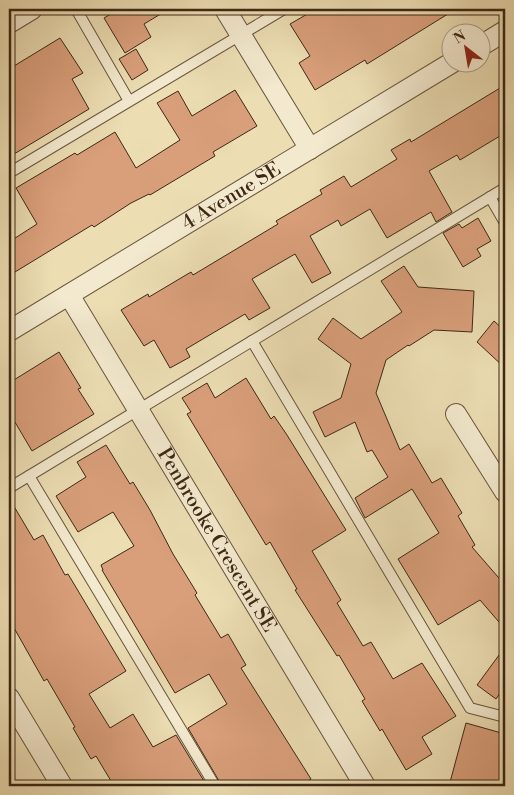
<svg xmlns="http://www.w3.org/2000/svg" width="514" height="795" viewBox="0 0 514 795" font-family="'Libre Bodoni',serif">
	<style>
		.building { fill: #d99f7b; stroke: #3d2815 }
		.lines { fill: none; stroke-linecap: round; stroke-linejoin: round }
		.service-casing { stroke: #69553c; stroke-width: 12 }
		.minor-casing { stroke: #69553c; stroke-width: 22 }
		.service { stroke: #f3e9ce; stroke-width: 10 }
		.minor { stroke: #f3e9ce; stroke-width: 20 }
		.labels { text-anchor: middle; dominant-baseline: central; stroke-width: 5; stroke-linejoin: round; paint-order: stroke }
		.street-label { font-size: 20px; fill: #3d2815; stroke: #f3e9ce }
	</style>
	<rect width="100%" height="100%" fill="#ecddb3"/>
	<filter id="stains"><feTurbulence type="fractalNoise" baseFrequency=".004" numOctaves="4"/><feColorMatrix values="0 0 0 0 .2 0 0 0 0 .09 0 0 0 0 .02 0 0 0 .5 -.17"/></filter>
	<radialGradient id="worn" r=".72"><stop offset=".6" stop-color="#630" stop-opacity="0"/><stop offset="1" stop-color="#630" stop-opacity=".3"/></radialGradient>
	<g class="building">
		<path d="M119 9H169L144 24 151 37 125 53 104 18Z"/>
		<path d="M316 9H456L367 64 365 60 315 90 299 63 310 56 290 24Z"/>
		<path d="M60 38 83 73 72 79 89 109 9 157V69Z"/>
		<path d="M136 49 148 70 132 80 119 59Z"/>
		<path d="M505 85V133L460 160 457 155 429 171 452 212 436 222 431 212 387 238 370 209 341 226 338 220 310 236 331 273 312 283 295 254 252 279 270 308 249 320 245 314 186 349 190 357 170 368 154 340 144 346 121 310 148 294 149 297 191 272 193 275 278 224 276 221 322 194 320 190 344 176 351 187 397 159 391 150 410 139 411 142Z"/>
		<path d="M235 90 257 126 213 152 215 156 150 195 149 194 131 203 94 227 92 225 15 272 9 261V242L37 224 16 188 75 153 77 155 115 132 136 168 180 140 157 103 178 91 192 116Z"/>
		<path d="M478 218 491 241 477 249 481 256 463 267 443 233 459 224 462 228Z"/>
		<path d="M404 266 418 287 474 291 472 332 434 330 409 346 408 345 386 360 376 393 400 450 409 444 432 483 441 478 462 513 458 516 475 545 472 547 505 585V629L480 600 438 625 398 559 439 533 412 489 365 518 355 498 388 477 372 450 367 452 355 422 325 437 313 412 341 398 351 364 318 339 333 318 361 339 402 312 381 281Z"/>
		<path d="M494 321 505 331V368L477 342Z"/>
		<path d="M59 352 81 388 78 389 94 414 32 451 9 412V383Z"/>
		<path d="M246 378 271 419 274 416 287 435 346 530 312 551 341 600 337 603 363 646 371 642 393 679 422 663 456 716 422 737 432 754 406 770 382 729 380 731 362 701 365 699 339 655 337 656 295 590 297 589 270 542 266 545 187 414 191 412 182 398 207 383 215 398Z"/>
		<path d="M106 445 130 484 133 482 150 510 173 554 197 593 195 595 221 638 228 634 246 665 241 668 311 779 299 786H222L188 728 227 704 209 674 175 693 102 570H103L101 565 134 546 113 512 78 532 56 496 86 477 77 462Z"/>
		<path d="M9 498 34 540 43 535 65 575 68 574 126 671 89 694 110 728 133 714 153 747 176 735 207 786H114L96 756 91 759 73 728 75 727 47 679 44 681 9 619Z"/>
		<path d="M505 647V686L496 699 477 685Z"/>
		<path d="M466 723 505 734V786H449Z"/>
	</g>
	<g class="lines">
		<g class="service-casing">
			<g id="service">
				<path d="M76 9 129 101"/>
				<path d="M9 173 284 9"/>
				<path d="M490 197 505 223"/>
				<path d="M252 341 470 708 505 717"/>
				<path d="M29 476 215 786"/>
				<path d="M9 488 505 188"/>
			</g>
		</g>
		<g class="minor-casing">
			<g id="minor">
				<path d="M225 9 310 149"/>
				<path d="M9 23 32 9"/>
				<path d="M482 45 505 31"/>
				<path id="s1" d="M69 295 365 786"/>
				<path id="s2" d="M9 331 453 62"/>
				<path d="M456 414 505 492"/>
				<path d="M9 698 62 786"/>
			</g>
		</g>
		<use href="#service" class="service"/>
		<use href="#minor" class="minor"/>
	</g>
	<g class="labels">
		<g class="street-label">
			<text stroke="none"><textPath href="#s2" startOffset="260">4 Avenue SE</textPath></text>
			<text stroke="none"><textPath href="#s1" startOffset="286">Penbrooke Crescent SE</textPath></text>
		</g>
	</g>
	<rect width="514" height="795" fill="none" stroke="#ecddb3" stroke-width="30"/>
	<rect x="10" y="10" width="494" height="775" fill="none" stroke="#3d2815" stroke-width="2.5"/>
	<rect x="15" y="15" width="484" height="765" fill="none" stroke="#3d2815"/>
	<g transform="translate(466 48) rotate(329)"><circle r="24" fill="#f3e9ce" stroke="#aa9c84"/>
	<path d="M0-4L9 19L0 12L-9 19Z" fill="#8f2418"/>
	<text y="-8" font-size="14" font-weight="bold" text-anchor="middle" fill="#3d2815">N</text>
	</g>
	<rect width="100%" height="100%" filter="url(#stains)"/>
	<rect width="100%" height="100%" fill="url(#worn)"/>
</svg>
